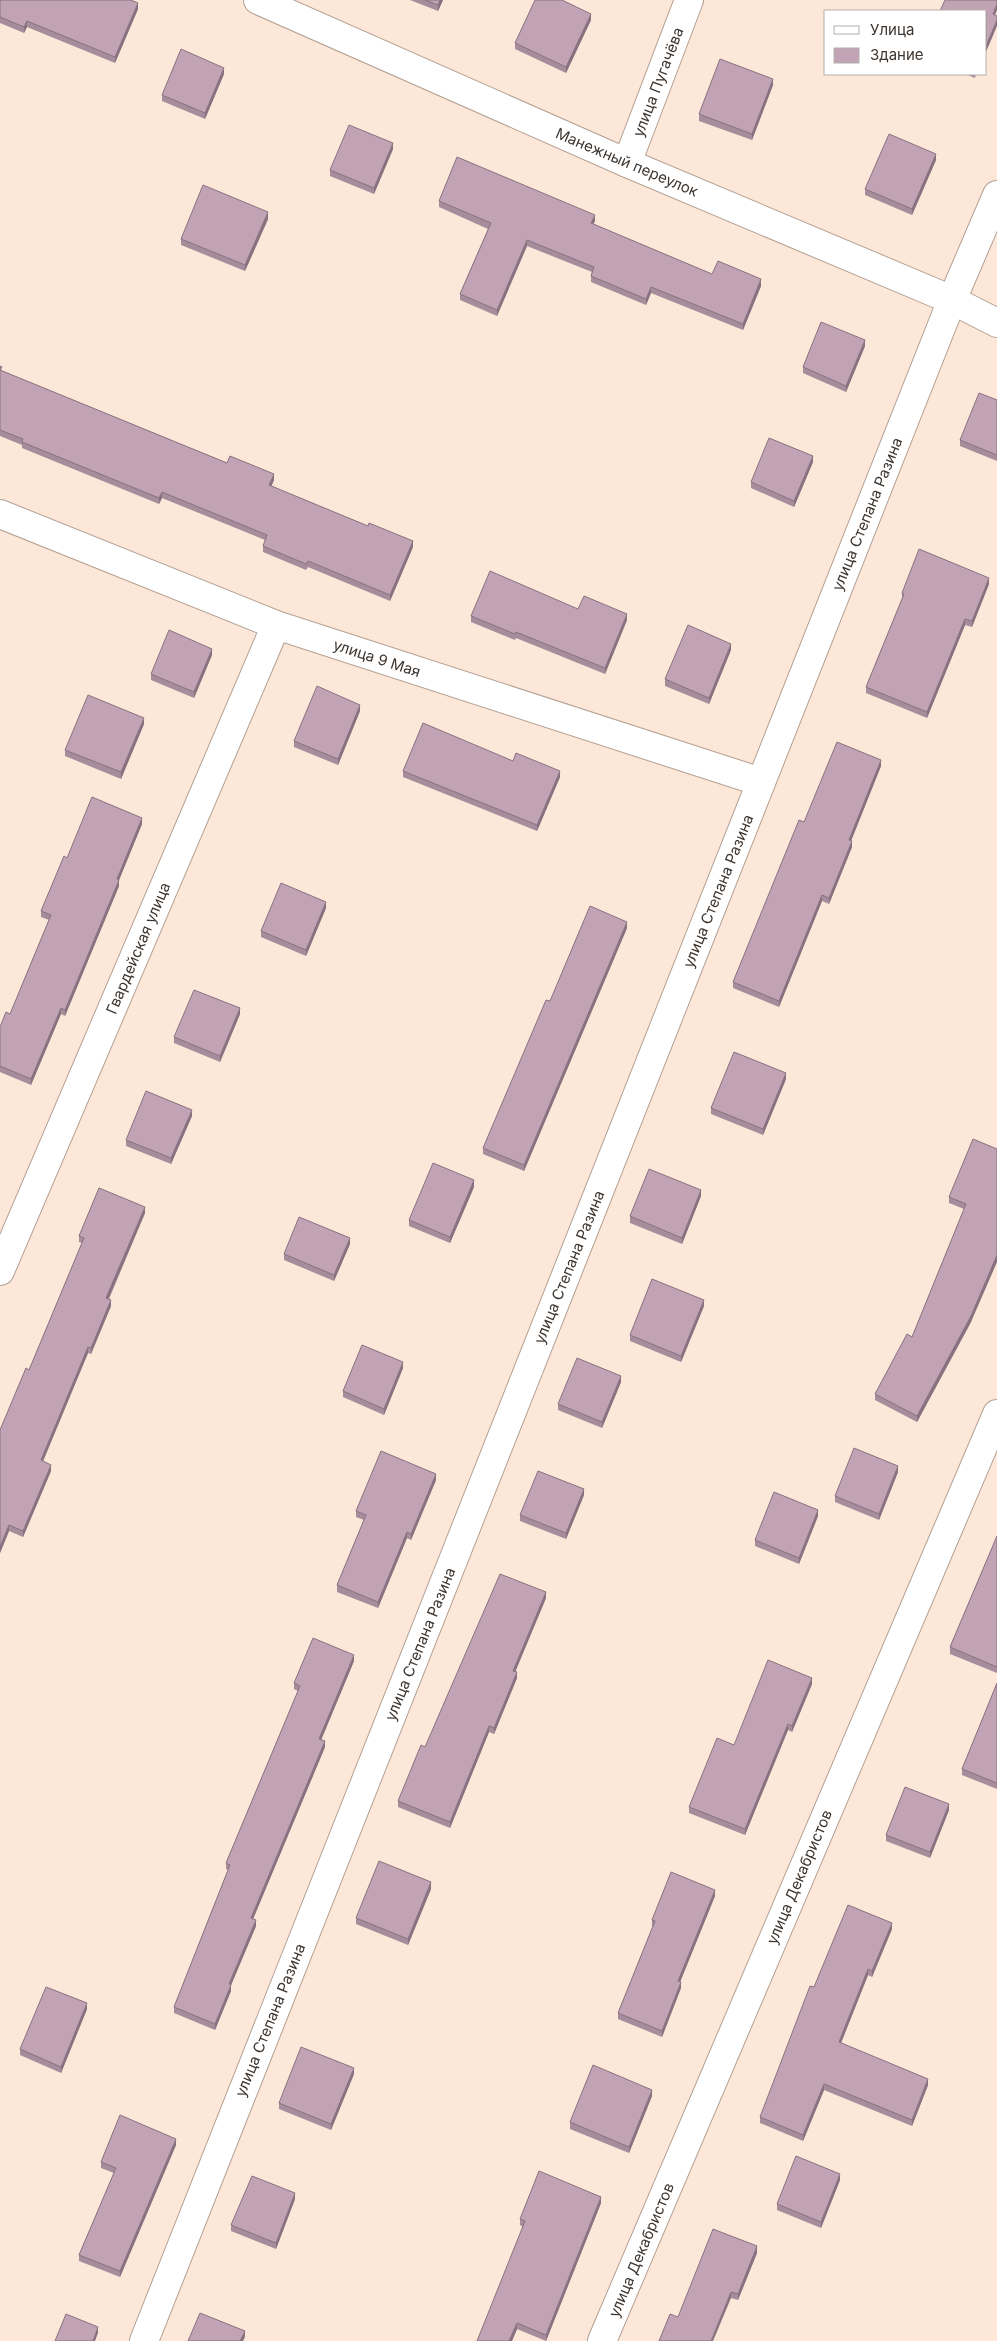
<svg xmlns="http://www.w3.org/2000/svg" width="997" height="2341" viewBox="0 0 997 2341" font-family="Inter,sans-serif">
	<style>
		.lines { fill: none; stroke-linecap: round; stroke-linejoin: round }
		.street-casing { stroke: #b3a092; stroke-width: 30 }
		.street { stroke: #fff; stroke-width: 28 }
		.wall { fill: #a78c9c }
		.shaded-wall { fill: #88727f }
		.building { fill: #c2a3b5; stroke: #88727f }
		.labels { text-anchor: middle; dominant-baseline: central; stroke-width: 4.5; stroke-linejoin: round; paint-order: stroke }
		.street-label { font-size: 15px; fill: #3e3630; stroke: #fff }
	</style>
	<rect width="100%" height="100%" fill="#fce7d9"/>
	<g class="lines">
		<g class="street-casing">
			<g id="street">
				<path d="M258 0 627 163 952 300 997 323"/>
				<path d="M627 163 689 0"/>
				<path d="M0 514 276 625 761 782"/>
				<path d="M0 1271 276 625"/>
				<path d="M144 2341 952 300 997 195"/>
				<path d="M602 2341 997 1414"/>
			</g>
		</g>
		<use href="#street" class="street"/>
	</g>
	<g class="wall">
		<path d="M0 0 138 9 115 63 27 27 24 33 0 23Z"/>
		<path d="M410 0H443L438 11Z"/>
		<path d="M591 20 566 73 515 49V43Z"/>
		<path d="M224 74 205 119 162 101V95Z"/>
		<path d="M965 74H976L975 78Z"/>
		<path d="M773 85 752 140 699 121V114Z"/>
		<path d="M393 149 374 194 330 176V170Z"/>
		<path d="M936 160 912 215 865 195V189Z"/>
		<path d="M439 201 595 221 593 224 712 274 761 286 743 330 651 293 646 305 591 282V276L592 272 527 246 497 316 460 300V294L488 229 439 207Z"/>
		<path d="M268 219 245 271 181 245V239Z"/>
		<path d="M865 346 846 392 803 373V367Z"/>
		<path d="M0 366 2 371 227 463 274 480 271 486 413 547 390 601 308 567 306 570 263 552V546L265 540 162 498 159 504 22 448V445L0 436Z"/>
		<path d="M997 400V461L960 446V440Z"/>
		<path d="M813 462 794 507 751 488V482Z"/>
		<path d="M989 584 972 627 965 625 927 718 866 693V687L902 599V593Z"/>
		<path d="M578 609 627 620 605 674 516 638 515 640 471 622V616Z"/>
		<path d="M731 650 709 704 665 686V679Z"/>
		<path d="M212 655 194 698 151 680V674Z"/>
		<path d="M360 711 338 765 294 747V741Z"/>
		<path d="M144 724 121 779 65 756V750Z"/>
		<path d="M513 761 560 777 537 831 403 777V771Z"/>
		<path d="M881 766 851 841 852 847 829 904 822 901 779 1007 733 988V982L804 822Z"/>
		<path d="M142 824 119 880V886L65 1016 61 1014 31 1085 0 1072V1027L10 1014 49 920 41 917V911L67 858Z"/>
		<path d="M326 908 306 956 261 937V931Z"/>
		<path d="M627 928 524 1171 483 1154V1148L550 1001Z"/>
		<path d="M240 1014 220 1062 174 1043V1037Z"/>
		<path d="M786 1079 763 1135 711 1114V1108Z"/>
		<path d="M192 1116 171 1164 126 1146V1140Z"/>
		<path d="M997 1149 971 1322 917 1422 875 1400V1394L912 1337 964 1209 949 1203V1197Z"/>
		<path d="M474 1187 450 1243 409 1226V1220Z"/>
		<path d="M701 1196 682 1244 630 1223V1216Z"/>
		<path d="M145 1213 109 1299 111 1306 91 1354 88 1353 43 1461 51 1471 23 1537 9 1531 0 1553V1430L29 1370 82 1243 79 1242V1236Z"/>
		<path d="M350 1244 334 1281 284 1260V1254Z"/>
		<path d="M704 1306 681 1362 630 1341V1335Z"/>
		<path d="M403 1368 384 1415 343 1397V1391Z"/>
		<path d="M621 1382 602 1428 558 1410V1404Z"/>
		<path d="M898 1472 879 1520 835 1502V1496Z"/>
		<path d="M436 1480 411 1540 407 1538 378 1608 337 1592V1585L364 1520 356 1517V1511Z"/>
		<path d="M584 1495 566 1539 520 1521V1515Z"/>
		<path d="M818 1516 799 1564 755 1546V1540Z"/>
		<path d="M997 1536V1673L950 1654V1647Z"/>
		<path d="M546 1598 515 1672 517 1678 494 1734 489 1732 450 1828 398 1807V1801L425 1747Z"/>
		<path d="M354 1661 321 1740 325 1747 253 1919 256 1926 231 1985V1991L215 2030 174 2013V2007L228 1870 226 1869V1863L298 1691 294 1689V1683Z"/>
		<path d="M997 1683V1789L962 1775V1769Z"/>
		<path d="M812 1684 792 1732 788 1730 745 1835 689 1813V1807L734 1745Z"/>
		<path d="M949 1810 930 1858 886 1841V1835Z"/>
		<path d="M431 1889 408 1945 356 1924V1918Z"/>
		<path d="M715 1896 680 1982 681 1988 662 2037 618 2019V2013L653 1926H652V1920Z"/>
		<path d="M892 1929 872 1977 868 1975 841 2043 928 2085 912 2126 824 2090 803 2141 760 2123V2117L814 1987Z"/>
		<path d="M87 2009 61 2073 20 2055V2049Z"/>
		<path d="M354 2074 331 2130 279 2109V2103Z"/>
		<path d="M652 2096 629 2153 570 2129V2122Z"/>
		<path d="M176 2145 120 2277 79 2261V2255L114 2173 101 2168V2162Z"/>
		<path d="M840 2180 821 2228 777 2210V2204Z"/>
		<path d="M295 2199 276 2249 231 2231V2225Z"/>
		<path d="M601 2203 546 2341 517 2329 512 2341 523 2227 520 2225V2219Z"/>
		<path d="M757 2253 738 2300 731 2298 678 2317Z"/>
	</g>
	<g class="shaded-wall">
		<path d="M440 0H443L438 11V5Z"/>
		<path d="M138 3V9L115 63V57Z"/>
		<path d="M997 4V10L993 20V14Z"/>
		<path d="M591 14V20L566 73V67Z"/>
		<path d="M997 20V26L986 52V46Z"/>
		<path d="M27 21V27L24 33V27Z"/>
		<path d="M224 68V74L205 119V113Z"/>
		<path d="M773 79V85L752 140V134Z"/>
		<path d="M393 143V149L374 194V188Z"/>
		<path d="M936 154V160L912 215V209Z"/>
		<path d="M268 212V219L245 271V265Z"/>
		<path d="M595 215V221L591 229V223Z"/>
		<path d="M527 240V246L497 316V310Z"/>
		<path d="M761 279V286L743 330V324Z"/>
		<path d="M651 287V293L646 305V299Z"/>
		<path d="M865 340V346L846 392V386Z"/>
		<path d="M813 456V462L794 507V501Z"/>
		<path d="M274 474V480L269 492V485Z"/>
		<path d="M162 492V498L159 504V498Z"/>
		<path d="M413 541V547L390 601V595Z"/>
		<path d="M989 578V584L972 627V621Z"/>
		<path d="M627 614V620L605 674V668Z"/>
		<path d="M965 619V625L927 718V712Z"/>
		<path d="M731 644V650L709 704V698Z"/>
		<path d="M212 649V655L194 698V692Z"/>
		<path d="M360 705V711L338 765V759Z"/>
		<path d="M144 718V724L121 779V772Z"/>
		<path d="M881 760V766L849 846V840Z"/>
		<path d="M560 771V777L537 831V825Z"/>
		<path d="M142 818V824L117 885V879Z"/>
		<path d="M852 841V847L829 904V898Z"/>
		<path d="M119 880V886L65 1016V1010Z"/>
		<path d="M822 895V901L779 1007V1001Z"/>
		<path d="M326 902V908L306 956V950Z"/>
		<path d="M627 922V928L524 1171V1165Z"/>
		<path d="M61 1008V1014L31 1085V1079Z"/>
		<path d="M240 1008V1014L220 1062V1056Z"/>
		<path d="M786 1073V1079L763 1135V1129Z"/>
		<path d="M192 1110V1116L171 1164V1158Z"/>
		<path d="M474 1180V1187L450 1243V1237Z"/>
		<path d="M701 1190V1196L682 1244V1238Z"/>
		<path d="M145 1207V1213L106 1304V1298Z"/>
		<path d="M350 1238V1244L334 1281V1275Z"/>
		<path d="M997 1255V1262L971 1322 917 1422V1416Z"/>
		<path d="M111 1300V1306L91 1354V1348Z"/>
		<path d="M704 1300V1306L681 1362V1356Z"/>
		<path d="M88 1347V1353L41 1466V1460Z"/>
		<path d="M403 1362V1368L384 1415V1409Z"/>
		<path d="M621 1376V1382L602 1428V1422Z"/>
		<path d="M51 1465V1471L23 1537V1531Z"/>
		<path d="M898 1466V1472L879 1520V1514Z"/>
		<path d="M436 1474V1480L411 1540V1534Z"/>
		<path d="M584 1489V1495L566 1539V1533Z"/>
		<path d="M818 1510V1516L799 1564V1558Z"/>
		<path d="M9 1525V1531L0 1553V1547Z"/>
		<path d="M407 1532V1538L378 1608V1602Z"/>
		<path d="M546 1592V1598L513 1677V1671Z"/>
		<path d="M354 1655V1661L319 1745V1739Z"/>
		<path d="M517 1672V1678L494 1734V1728Z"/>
		<path d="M812 1678V1684L792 1732V1726Z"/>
		<path d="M788 1724V1730L745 1835V1829Z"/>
		<path d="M489 1726V1732L450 1828V1822Z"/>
		<path d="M325 1741V1747L251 1924V1918Z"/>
		<path d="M949 1804V1810L930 1858V1852Z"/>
		<path d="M431 1882V1889L408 1945V1939Z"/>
		<path d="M715 1890V1896L678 1987V1981Z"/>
		<path d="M256 1920V1926L229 1990V1984Z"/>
		<path d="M892 1923V1929L872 1977V1971Z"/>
		<path d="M868 1969V1975L839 2048V2042Z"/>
		<path d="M681 1982V1988L662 2037V2031Z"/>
		<path d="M231 1985V1991L215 2030V2024Z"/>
		<path d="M87 2003V2009L61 2073V2067Z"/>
		<path d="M354 2068V2074L331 2130V2124Z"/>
		<path d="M928 2079V2085L912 2126V2120Z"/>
		<path d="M824 2084V2090L803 2141V2135Z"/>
		<path d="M652 2090V2096L629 2153V2147Z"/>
		<path d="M176 2139V2145L120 2277V2271Z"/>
		<path d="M840 2174V2180L821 2228V2222Z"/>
		<path d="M295 2193V2199L276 2249V2243Z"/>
		<path d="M601 2197V2203L546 2341V2335Z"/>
		<path d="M757 2246V2253L738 2300V2294Z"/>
		<path d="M731 2292V2298L713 2341H711Z"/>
		<path d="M517 2323V2329L512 2341H509Z"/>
		<path d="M98 2327V2333L95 2341H93Z"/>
		<path d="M245 2331V2337L243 2341H240Z"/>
	</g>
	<g class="building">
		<path d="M0 0H131L138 3 115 57 27 21 24 27 0 17Z"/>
		<path d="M425 0H440L438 5Z"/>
		<path d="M535 0H562L591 14 566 67 515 43Z"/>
		<path d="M945 0H997V4L993 14 997 16V20L986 46V11H940Z"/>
		<path d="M181 49 224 68 205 113 162 95Z"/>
		<path d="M720 59 773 79 752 134 699 114Z"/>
		<path d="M349 125 393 143 374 188 330 170Z"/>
		<path d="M889 134 936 154 912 209 865 189Z"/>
		<path d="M457 157 595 215 591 223 712 274 718 261 761 279 743 324 651 287 646 299 591 276 594 267 527 240 497 310 460 294 491 223 439 201Z"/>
		<path d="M203 185 268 212 245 265 181 239Z"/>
		<path d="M821 322 865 340 846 386 803 367Z"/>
		<path d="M0 366 2 367 0 370 227 463 230 456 274 474 269 485 368 526 369 523 413 541 390 595 308 561 306 564 263 546 267 535 162 492 159 498 22 442 23 439 0 430Z"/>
		<path d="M979 393 997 400V455L960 440Z"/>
		<path d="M769 438 813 456 794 501 751 482Z"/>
		<path d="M919 549 989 578 972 621 965 619 927 712 866 687 904 594 902 593Z"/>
		<path d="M490 571 578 609 584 596 627 614 605 668 516 632 515 634 471 616Z"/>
		<path d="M688 625 731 644 709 698 665 679Z"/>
		<path d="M169 630 212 649 194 692 151 674Z"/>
		<path d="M317 686 360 705 338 759 294 741Z"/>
		<path d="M88 695 144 718 121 772 65 750Z"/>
		<path d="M423 723 513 761 516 753 560 771 537 825 403 771Z"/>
		<path d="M837 742 881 760 849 840 852 841 829 898 822 895 779 1001 733 982 799 820 804 822Z"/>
		<path d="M92 797 142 818 117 879 119 880 65 1010 61 1008 31 1079 0 1066V1027L6 1012 10 1014 51 915 41 911 64 856 67 858Z"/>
		<path d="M281 883 326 902 306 950 261 931Z"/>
		<path d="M590 906 627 922 524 1165 483 1148 546 1000 550 1001Z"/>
		<path d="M194 990 240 1008 220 1056 174 1037Z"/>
		<path d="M734 1052 786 1073 763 1129 711 1108Z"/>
		<path d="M146 1091 192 1110 171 1158 126 1140Z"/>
		<path d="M973 1139 997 1149V1255L971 1316 917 1416 875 1394 907 1334 912 1337 966 1204 949 1197Z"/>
		<path d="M433 1163 474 1180 450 1237 409 1220Z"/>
		<path d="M649 1169 701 1190 682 1238 630 1216Z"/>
		<path d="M99 1188 145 1207 106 1298 111 1300 91 1348 88 1347 41 1460 51 1465 23 1531 9 1525 0 1547V1430L26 1368 29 1370 84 1238 79 1236Z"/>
		<path d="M299 1217 350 1238 334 1275 284 1254Z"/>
		<path d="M652 1279 704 1300 681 1356 630 1335Z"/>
		<path d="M362 1345 403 1362 384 1409 343 1391Z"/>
		<path d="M577 1358 621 1376 602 1422 558 1404Z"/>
		<path d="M854 1448 898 1466 879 1514 835 1496Z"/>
		<path d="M381 1451 436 1474 411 1534 407 1532 378 1602 337 1585 366 1515 356 1511Z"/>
		<path d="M538 1471 584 1489 566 1533 520 1515Z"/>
		<path d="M774 1492 818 1510 799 1558 755 1540Z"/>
		<path d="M997 1536V1667L950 1647Z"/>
		<path d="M500 1574 546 1592 513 1671 517 1672 494 1728 489 1726 450 1822 398 1801 421 1745 425 1747Z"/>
		<path d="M313 1638 354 1655 319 1739 325 1741 251 1918 256 1920 229 1984 231 1985 215 2024 174 2007 230 1865 226 1863 300 1686 294 1683Z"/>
		<path d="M768 1660 812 1678 792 1726 788 1724 745 1829 689 1807 717 1738 734 1745Z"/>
		<path d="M997 1683V1783L962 1769Z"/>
		<path d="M905 1787 949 1804 930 1852 886 1835Z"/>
		<path d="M379 1861 431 1882 408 1939 356 1918Z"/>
		<path d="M671 1872 715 1890 678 1981 681 1982 662 2031 618 2013 655 1921 652 1920Z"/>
		<path d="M848 1905 892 1923 872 1971 868 1969 839 2042 928 2079 912 2120 824 2084 803 2135 760 2117 810 1986 814 1987Z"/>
		<path d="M46 1987 87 2003 61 2067 20 2049Z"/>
		<path d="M301 2047 354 2068 331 2124 279 2103Z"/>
		<path d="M593 2065 652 2090 629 2147 570 2122Z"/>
		<path d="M120 2115 176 2139 120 2271 79 2255 116 2168 101 2162Z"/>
		<path d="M796 2156 840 2174 821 2222 777 2204Z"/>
		<path d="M539 2171 601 2197 546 2335 517 2323 509 2341H477L525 2221 520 2219Z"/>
		<path d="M252 2176 295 2193 276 2243 231 2225Z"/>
		<path d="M713 2229 757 2246 738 2294 731 2292 711 2341H659L670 2314 678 2317Z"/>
		<path d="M200 2313 245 2331 240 2341H188Z"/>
		<path d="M66 2314 98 2327 93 2341H55Z"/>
	</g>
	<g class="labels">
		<g class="street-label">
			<text transform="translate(658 82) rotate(-69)">улица Пугачёва</text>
			<text transform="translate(627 162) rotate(23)">Манежный переулок</text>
			<text transform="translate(867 514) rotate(-68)">улица Степана Разина</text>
			<text transform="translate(377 658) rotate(18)">улица 9 Мая</text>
			<text transform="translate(718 891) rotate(-68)">улица Степана Разина</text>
			<text transform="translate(138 948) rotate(-67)">Гвардейская улица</text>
			<text transform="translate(569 1267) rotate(-68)">улица Степана Разина</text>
			<text transform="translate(420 1644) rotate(-68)">улица Степана Разина</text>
			<text transform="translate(799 1877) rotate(-67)">улица Декабристов</text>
			<text transform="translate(270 2020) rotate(-68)">улица Степана Разина</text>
			<text transform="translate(641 2250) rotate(-67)">улица Декабристов</text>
		</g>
	</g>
	<rect x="824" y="10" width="162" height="65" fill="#ffffff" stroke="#b2afac"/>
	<rect x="834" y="26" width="25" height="8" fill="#ffffff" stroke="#b2afac"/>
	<text x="870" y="35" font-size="15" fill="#3e3630">Улица</text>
	<rect x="834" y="48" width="25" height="15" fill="#c2a3b5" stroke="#b2afac"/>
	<text x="870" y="60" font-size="15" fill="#3e3630">Здание</text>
</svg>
